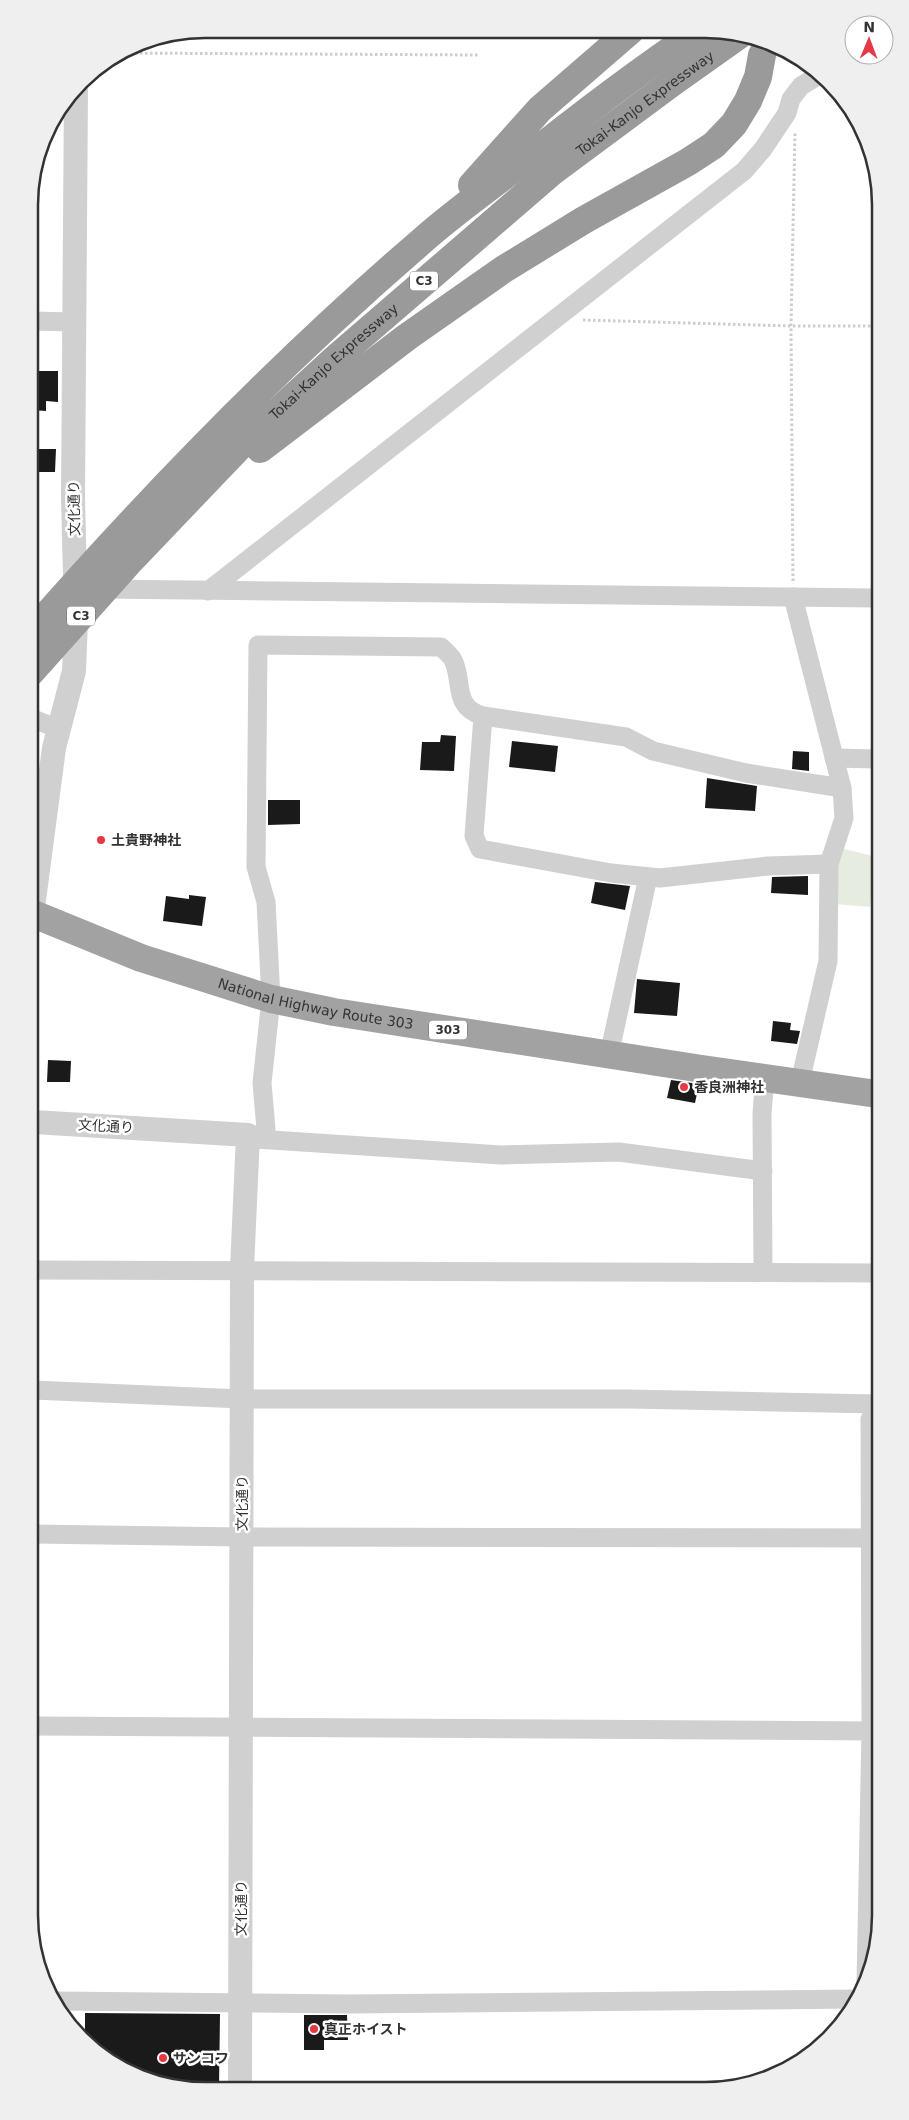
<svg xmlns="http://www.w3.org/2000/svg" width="909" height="2120" viewBox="0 0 909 2120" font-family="'DejaVu Sans','Noto Sans JP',sans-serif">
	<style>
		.green { fill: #e6ecdf }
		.building { fill: #1a1a1a }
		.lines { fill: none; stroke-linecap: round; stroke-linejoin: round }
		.path { stroke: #cdcdcd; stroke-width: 3; stroke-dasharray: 2.5 2.5; stroke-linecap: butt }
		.minor { stroke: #d0d0d0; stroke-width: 19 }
		.tertiary { stroke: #d0d0d0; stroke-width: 24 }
		.trunk { stroke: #a2a2a2; stroke-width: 28 }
		.motorway { stroke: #9a9a9a; stroke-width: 28 }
		.poi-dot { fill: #e63946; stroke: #fff; stroke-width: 2 }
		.labels { text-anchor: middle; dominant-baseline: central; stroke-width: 5; stroke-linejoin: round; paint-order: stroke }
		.shield { fill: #fff; stroke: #707070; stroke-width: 1 }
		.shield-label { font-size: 12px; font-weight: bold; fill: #333 }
		.street-label { font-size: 14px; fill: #333; stroke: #fff }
		.poi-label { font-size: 14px; font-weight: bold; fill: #333; stroke: #fff; text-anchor: start }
		.rim { fill: none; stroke: #333; stroke-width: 2.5 }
	</style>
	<rect width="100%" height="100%" fill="#fff"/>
	<path class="green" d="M844 849 877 857V885H873L870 907 834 904 836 871Z"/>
	<g class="building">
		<path d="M30 371H58V402L46 401V411L31 410Z"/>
		<path d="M30 449H56L55 472H30Z"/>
		<path d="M441 735 456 736 454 771 420 770 422 742H440Z"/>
		<path d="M512 741 558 746 555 772 509 767Z"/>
		<path d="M793 751 809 752V771L792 769Z"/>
		<path d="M707 778 757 786 755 811 705 808Z"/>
		<path d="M268 800H300V824L268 825Z"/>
		<path d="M808 876V895L771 893 772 877Z"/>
		<path d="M595 882 630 886 625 910 591 903Z"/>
		<path d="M189 895 206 897 202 926 163 921 166 896 189 899Z"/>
		<path d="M637 979 680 983 677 1016 634 1013Z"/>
		<path d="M773 1021 791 1023 790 1030 800 1031 797 1044 771 1041Z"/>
		<path d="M48 1060 71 1061 70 1082H47Z"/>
		<path d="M671 1080 699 1084 695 1103 667 1098Z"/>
		<path d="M85 2013 220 2014 219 2088H170L126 2073 85 2043Z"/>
		<path d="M304 2015H347L348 2040H324V2050H304Z"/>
	</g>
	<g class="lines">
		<g class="path">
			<path d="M120 53 479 55"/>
			<path d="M583 320 791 326H875"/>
			<path d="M793 581 791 326 795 132"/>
		</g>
		<g class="minor">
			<path d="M30 321 75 322"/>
			<path d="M99 589 876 598"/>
			<path d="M208 591 744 171 763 149 787 113 791 99 801 86 821 74"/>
			<path d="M793 597 842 788 844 818 829 864 828 961 800 1082"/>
			<path d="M483 716 474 836 480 849 611 873 660 878 768 866 829 864"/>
			<path d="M31 718 59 729"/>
			<path d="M834 758 876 759"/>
			<path d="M609 1055 648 877"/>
			<path d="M763 1171 619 1152 501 1155 256 1139 266 1129 262 1083 271 999 266 902 256 867 258 645 441 647C445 651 452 656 454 662 463 684 453 707 483 716L626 737 653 751 708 764 746 773 842 788"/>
			<path d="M33 1270 878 1273"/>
			<path d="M763 1271 762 1113 765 1078"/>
			<path d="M33 1390 242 1399H630L878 1404"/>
			<path d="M33 1534 242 1537 879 1538"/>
			<path d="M34 1726 879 1731"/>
			<path d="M866 1982 871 1730 870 1419 878 1407"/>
			<path d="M58 2001 350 2004 856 1999"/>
		</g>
		<g class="tertiary">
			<path d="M31 923 54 748 74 671 76 619 73 497 76 89"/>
			<path d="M32 1120 34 1122 248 1135 242 1269 240 2088"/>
		</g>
		<path class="trunk" id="s1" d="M31 913 141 958 271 999 334 1012 702 1069 877 1094"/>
		<g class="motorway">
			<path d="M472 185 540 109 630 31"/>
			<path d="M260 449 407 337 504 269 584 220 688 162 714 145 734 124 748 101 758 77 762 55"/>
			<path d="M31 633C153 494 282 361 423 240 451 215 482 193 512 170 572 122 633 75 697 32"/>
			<path id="s2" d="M31 672 131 560 238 448 336 358 553 171 673 82 742 33"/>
		</g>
	</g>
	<g class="poi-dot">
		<circle cx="101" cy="840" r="5"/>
		<circle cx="684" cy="1087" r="5"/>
		<circle cx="314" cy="2029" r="5"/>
		<circle cx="163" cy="2058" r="5"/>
	</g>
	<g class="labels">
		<g class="shield">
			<rect x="410" y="271.5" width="28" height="19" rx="4"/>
			<rect x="67" y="606.5" width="28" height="19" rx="4"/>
			<rect x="429" y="1020.5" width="38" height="19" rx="4"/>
		</g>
		<g class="shield-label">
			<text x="424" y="281">C3</text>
			<text x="81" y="616">C3</text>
			<text x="448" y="1030">303</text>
		</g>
		<g class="street-label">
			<text stroke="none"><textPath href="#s2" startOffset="839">Tokai-Kanjo Expressway</textPath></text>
			<text stroke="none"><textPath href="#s2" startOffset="434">Tokai-Kanjo Expressway</textPath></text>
			<text transform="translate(74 508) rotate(-91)">文化通り</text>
			<text stroke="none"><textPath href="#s1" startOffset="300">National Highway Route 303</textPath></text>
			<text transform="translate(106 1126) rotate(3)">文化通り</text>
			<text transform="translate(242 1503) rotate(-90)">文化通り</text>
			<text transform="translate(241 1908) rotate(-90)">文化通り</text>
		</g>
		<g class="poi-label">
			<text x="111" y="840">土貴野神社</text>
			<text x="694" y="1087">香良洲神社</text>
			<text x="324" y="2029">真正ホイスト</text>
			<text x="173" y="2058">サンコフ</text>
		</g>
	</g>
	<path d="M0 0H909V2120H0ZM205 38H705A167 167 0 0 1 872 205V1915A167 167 0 0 1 705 2082H205A167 167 0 0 1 38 1915V205A167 167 0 0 1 205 38Z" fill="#efefef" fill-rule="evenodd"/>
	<path class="rim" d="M205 38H705A167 167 0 0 1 872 205V1915A167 167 0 0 1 705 2082H205A167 167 0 0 1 38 1915V205A167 167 0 0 1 205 38Z"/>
	<g transform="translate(869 40) rotate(1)"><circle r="24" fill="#ffffff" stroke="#adadad"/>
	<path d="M0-4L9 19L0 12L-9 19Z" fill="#e63946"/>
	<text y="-8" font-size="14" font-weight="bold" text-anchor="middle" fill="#333333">N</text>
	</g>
</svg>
